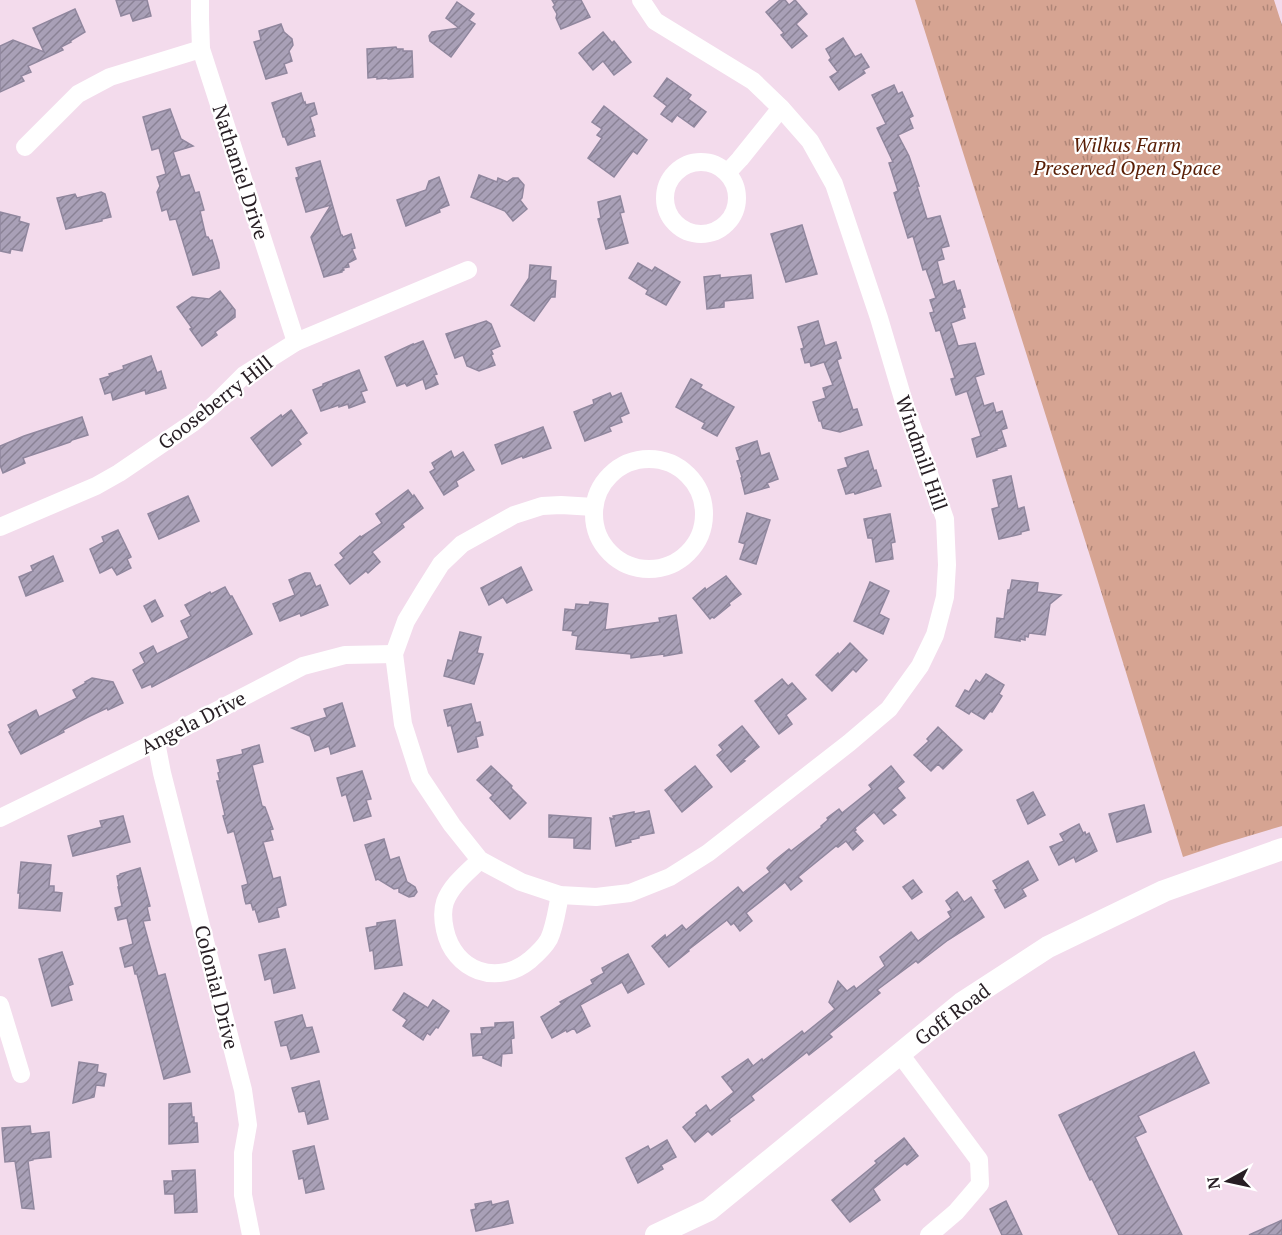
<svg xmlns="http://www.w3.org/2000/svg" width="1282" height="1235" viewBox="0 0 1282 1235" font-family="'PT Serif',serif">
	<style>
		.grass { fill: url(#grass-tufts) }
		.building { fill: url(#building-hatch); stroke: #90879e; stroke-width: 1.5 }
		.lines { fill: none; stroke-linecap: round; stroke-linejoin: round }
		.minor { stroke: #fff; stroke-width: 18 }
		.tertiary { stroke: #fff; stroke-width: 22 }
		.labels { text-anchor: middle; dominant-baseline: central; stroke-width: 4.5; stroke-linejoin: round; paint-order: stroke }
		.park-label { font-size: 20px; font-style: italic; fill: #581d04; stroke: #fff }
		.street-label { font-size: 20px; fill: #271e24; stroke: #fff }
	</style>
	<defs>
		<pattern id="grass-tufts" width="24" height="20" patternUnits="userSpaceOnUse" patternTransform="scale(1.5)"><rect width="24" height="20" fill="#d6a492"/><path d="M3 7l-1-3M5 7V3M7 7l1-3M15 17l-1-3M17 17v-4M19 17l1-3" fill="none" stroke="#ae8577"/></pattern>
		<pattern id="building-hatch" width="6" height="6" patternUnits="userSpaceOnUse" patternTransform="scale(1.5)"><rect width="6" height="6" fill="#a9a0b7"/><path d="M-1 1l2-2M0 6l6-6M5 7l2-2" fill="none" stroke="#8a8295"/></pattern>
	</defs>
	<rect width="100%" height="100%" fill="#f3dbec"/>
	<path class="grass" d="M915 0H1274L1282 25V826L1222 844 1183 857 1095 572Z"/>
	<g class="building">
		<path d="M116 0H147L151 16 133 21 130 13 121 16Z"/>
		<path d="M552 0H581L590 17 561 29 556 18 557 14 553 7 555 5Z"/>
		<path d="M780 0H785L789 5 795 0 807 14 796 24 807 36 792 48 781 35 784 33 766 12Z"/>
		<path d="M457 2 474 14 469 20 475 24 451 57 430 41 429 36 432 32 459 28 446 18Z"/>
		<path d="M75 9 85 32 70 41 71 42 61 47 63 50 28 66 31 72 21 76 24 81 0 92V46L13 40 44 52 33 28Z"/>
		<path d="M281 24 284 32 292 39 293 45 289 51 292 61 284 64 287 73 266 79 254 42 261 40 259 31Z"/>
		<path d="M603 32 612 43 614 41 631 62 614 75 603 61 593 70 579 53Z"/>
		<path d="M843 38 855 57 861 54 869 67 863 70 865 73 839 90 830 77 838 72 829 60 831 58 826 49Z"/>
		<path d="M396 47 397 49H403V51H412L413 77 388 79 387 78 377 79V77L368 78 367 49Z"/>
		<path d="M667 78 691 95 688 99 706 112 694 127 677 115 672 122 661 114 667 106 654 96Z"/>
		<path d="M894 85 898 94 902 92 913 116 909 118 913 128 898 135 909 156 919 186H917L927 219 940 216 949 246 941 248 944 259 937 261 943 285 954 281 957 291 960 290 965 307 962 308 965 318 951 323 958 346 975 343 984 374 975 377 984 406 993 403 996 413 1002 411 1007 428 1001 430 1006 446 996 449 997 450 977 457 972 439 981 436 967 391 956 395 951 379 955 378 940 330 936 331 930 313 934 312 930 300 936 298 926 269 923 270 913 236 908 238 894 193 898 191 889 163 893 162 877 128 886 124 872 95Z"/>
		<path d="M301 93 304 103 305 102 306 105 314 103 317 114 310 117 314 130H313L315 136 288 145 285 137H283L272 103Z"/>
		<path d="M604 106 647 140 637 154 633 151 614 177 588 158 602 138 597 135 602 129 592 122Z"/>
		<path d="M170 109 181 139 193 146 173 152 181 177 189 175 195 193 199 192 204 210 200 211 206 237H208L210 241 212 240 219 263V268L193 275 176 219 170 220 167 209 162 211 157 192 160 186 157 177 166 174 159 148 152 150 143 117Z"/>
		<path d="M320 161 341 235H342L343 237 351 234 355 248 352 249 356 259 348 263 349 267 343 268 344 270 342 271V272L324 277 311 237 331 205 306 212 296 178 299 177 296 168Z"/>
		<path d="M479 175 497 182 498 178 507 182 513 178H518L524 185 522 198 520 200 527 209 513 221 505 211 471 197Z"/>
		<path d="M439 177 449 205 439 209 440 212 406 226 397 200 426 190 429 181Z"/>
		<path d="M101 192 105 194 111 217 102 219V221L66 229 57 198 75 194 77 198Z"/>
		<path d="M620 196 624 212 620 213 628 243 606 249 598 219 601 218 598 202Z"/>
		<path d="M0 212 20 217 19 221 29 224 22 251 11 249 10 253 0 251Z"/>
		<path d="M802 225 817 274 786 282 771 234Z"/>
		<path d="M638 263 652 271 655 267 680 282 666 305 646 294 648 290 629 278Z"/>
		<path d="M530 265 551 267 550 280 556 281 555 297H551L534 321 511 305 529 278Z"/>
		<path d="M720 275V278L751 275 753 298 724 301V307L707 309 704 277Z"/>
		<path d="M220 291 235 310V317L215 332 217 335 202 346 190 329 192 328 177 307 192 297 209 299Z"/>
		<path d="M486 321 491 324 500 346 491 350 493 354 491 355 495 365 479 371 467 366 463 355 455 358 446 334Z"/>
		<path d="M818 321 825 346 836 342 841 358 837 360 853 410 857 409 862 425 840 432 823 428 821 421H819L813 402 826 398 823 388 833 385 824 362 811 366 810 362 805 363 801 349 804 348 798 327Z"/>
		<path d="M423 341 437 374 434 375 438 384 426 389 423 379 407 386 405 383 397 386 385 357 413 344V345Z"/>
		<path d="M151 356 157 373 161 371 166 388 146 394 145 390 113 400 111 392 105 394 100 379 110 376 109 374 124 369 123 366Z"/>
		<path d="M359 370 367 390 361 392 365 402 349 408 348 404 339 407V405L321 411 313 390 323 386V384Z"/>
		<path d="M691 379 702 385 700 388 734 407 717 436 702 428 705 423 676 407Z"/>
		<path d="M610 393 612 397 621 393 629 413 620 417 622 422 609 427 611 431 585 441 574 412 594 404 593 400Z"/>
		<path d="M291 410 307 433 298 440 301 444 272 466 251 438 281 415 282 417Z"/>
		<path d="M82 417 88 435 72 440 70 442 23 458 25 463 3 473 0 465V446L24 436Z"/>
		<path d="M543 427 551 448 523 458 522 456 502 464 495 445Z"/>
		<path d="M757 441 761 456 769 453 778 479 767 483 769 487 745 494 741 478 742 477 737 461 740 460 736 448Z"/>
		<path d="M451 451 454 458 463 452 474 470 456 481 458 486 444 495 430 472 435 469 432 463Z"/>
		<path d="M868 451 874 471 876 470 881 486 855 494 854 492 846 494 838 470 848 467 845 458Z"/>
		<path d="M1011 476 1018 509 1024 507 1029 530 1021 532V534L999 539 992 509 999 507 993 480Z"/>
		<path d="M408 490 413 497 414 495 423 508 402 524 404 527 372 552 380 562 368 573 366 571 350 584 335 565 344 558 340 553 360 536 361 537 382 523 376 514Z"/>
		<path d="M188 496 199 521 159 539 148 514Z"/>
		<path d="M747 513 770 520 756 564 740 559 745 544 739 542Z"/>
		<path d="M890 514 895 542 891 543 893 559 876 562 872 538H868L864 519Z"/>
		<path d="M118 530 131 557 127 559 131 568 117 575 112 567 100 573 90 549 104 542 102 537Z"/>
		<path d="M53 556 63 581 26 596 19 577 33 571 31 566Z"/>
		<path d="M521 567 532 590 507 603 503 597 489 605 481 588Z"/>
		<path d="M305 573H310L316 587 320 585 328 605 301 616 300 613 280 621 273 604 295 595 289 580Z"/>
		<path d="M726 576 741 594 729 603 730 605 714 618 712 617 710 619 693 598 705 588 706 590Z"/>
		<path d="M1012 580 1038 583 1037 592 1061 595 1050 604 1045 635 1029 633 1028 637 1025 636V640L1020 639V641L995 637 997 618 1004 619 1008 590H1010Z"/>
		<path d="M870 582 889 591 879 614 889 619 883 634 854 621Z"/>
		<path d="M225 587 230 596H232L252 634 152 687 151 684 142 688 133 670 145 663 140 653 153 646 157 654 189 638 181 621 191 616 185 605 210 592 211 594Z"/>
		<path d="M155 600 163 616 152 622 144 606Z"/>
		<path d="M590 602 608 604 605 630 660 622 659 618 676 615 682 653 664 656V654L631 658V654L576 649 578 636 572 635 573 631 563 630 565 609 575 610 576 604 589 605Z"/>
		<path d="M460 632 481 637 477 653 483 654 474 684 444 676 448 660 452 661Z"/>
		<path d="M850 643 867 660 856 672 853 669 832 691 816 675 838 653 839 655Z"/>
		<path d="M986 674 1004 685 999 694 1002 696 992 712 990 711 984 719 971 711 969 714 956 706 965 690 969 692 976 680 980 683Z"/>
		<path d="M92 678 113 682 123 703 108 710 107 708 90 716 63 730 64 732 21 754 9 732 11 731 8 725 36 710 39 717 77 698 73 690 86 683 85 682Z"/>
		<path d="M782 679 788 686 792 683 806 699 786 715 792 724 779 734 755 701Z"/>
		<path d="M342 703 355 746 331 754 329 746 315 751 310 736 292 728 327 717 324 709Z"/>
		<path d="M471 704 476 723 480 722 483 735 476 737 478 747 458 752 451 725 448 726 444 710Z"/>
		<path d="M742 726 759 747 743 760 745 761 731 772 717 755 723 750 719 745Z"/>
		<path d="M938 727 962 750 943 769 938 764 931 771 914 755 929 741 927 739Z"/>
		<path d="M259 745 263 762 252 765 262 806 265 807 273 829 270 830 273 840 263 842 273 879 280 877 286 905 277 908 279 917 259 922 255 909 253 910 251 903 246 904 245 901 242 886 248 884 234 831 228 833 223 816 225 815 217 781H220L218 773 220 772 217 760 243 754 242 750Z"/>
		<path d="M491 766 512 786 511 788 526 803 510 819 490 798 493 795 477 780Z"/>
		<path d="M695 766 712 787 682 812 665 790Z"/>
		<path d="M891 766 904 782 897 788 905 798 891 810 896 815 884 824 874 812 855 828 856 830 854 831 863 841 853 850 846 841 838 847 836 846 798 877 802 881 791 890 785 882 746 913 752 921 740 931 734 923 731 925 727 920 688 950 689 951 669 967 652 946 665 935 666 938 682 925 686 930 738 887 743 893 770 872 767 868 774 861 789 849 791 851 822 827 821 826 828 820 827 818 839 809 842 813 872 789 869 785Z"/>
		<path d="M362 771 371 799 366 800 371 816 354 821 346 794 342 796 337 778Z"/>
		<path d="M1033 792 1045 815 1028 824 1017 800Z"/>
		<path d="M1144 805 1151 832 1117 842 1109 814Z"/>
		<path d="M649 811 654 833 639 836V838L630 840 631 842 616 846 610 818 614 819 613 816 634 812V814Z"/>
		<path d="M549 815 591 818 590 849 574 848V838L549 837Z"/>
		<path d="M123 816 130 842 73 856 68 836 102 827 100 821Z"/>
		<path d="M1079 824 1083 833 1085 832 1086 835 1089 833 1097 851 1076 862 1074 857 1059 865 1050 847 1064 841 1060 834Z"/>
		<path d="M384 839 390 860 399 857 407 882 415 887 417 892 414 896 409 897 399 892V888L394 889 378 879 376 880 365 845Z"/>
		<path d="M1028 861 1038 880 1022 889 1026 896 1005 908 995 890 998 889 993 881Z"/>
		<path d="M21 862 51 865 49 886H54V892L62 893 60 911 19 908 20 893H18Z"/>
		<path d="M140 868 150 906 147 907 150 920 143 921 158 976 165 974 190 1072 164 1079 137 974H135L133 965 125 967 120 948 133 944 127 918 118 920 115 908 122 906 118 887H119L117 876 120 875V874Z"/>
		<path d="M913 880 922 892 912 899 903 887Z"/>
		<path d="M957 892 964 902 971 897 984 917 948 940 918 963 916 961 877 990 880 993 829 1034 832 1037 809 1055 807 1052 751 1096 754 1100 729 1119 730 1121 712 1135 708 1131 695 1142 683 1127 697 1115 696 1113 706 1105 710 1111 734 1092 722 1077 748 1059 753 1066 762 1059 763 1061 802 1031 804 1034 835 1009 829 1002 838 981 847 991 854 986 856 989 885 966 880 957 911 932 918 941 951 917 948 912 952 910 946 901Z"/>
		<path d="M395 920 402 965 375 969 373 950 370 951 366 928 377 926V923Z"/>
		<path d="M285 949 295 988 274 993 271 978 265 980 259 955Z"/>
		<path d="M62 952 73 984 68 986 72 1000 52 1006 39 959Z"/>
		<path d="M628 954 644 984 628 993 622 982 580 1005 590 1026 577 1033 574 1028 567 1032 566 1030 552 1038 541 1017 562 1004 560 1002 593 984 591 980 604 973 602 968Z"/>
		<path d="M404 993 428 1008 433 1000 449 1011 438 1028 436 1027 430 1035 427 1033 423 1040 403 1026 407 1020 393 1010Z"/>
		<path d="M302 1015 306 1028 312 1027 319 1052 291 1059 287 1045 281 1046 275 1022Z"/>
		<path d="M513 1022 514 1038 511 1039 512 1053 502 1054 501 1066 483 1058V1055L473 1056 471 1034H482L481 1028 495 1027V1023Z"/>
		<path d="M1194 1052 1209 1083 1138 1116 1146 1132 1135 1137 1182 1235H1119L1092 1179 1090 1180 1059 1115Z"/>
		<path d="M79 1062 98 1065 97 1072 106 1074 104 1086 96 1085 94 1097 73 1103Z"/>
		<path d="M319 1081 328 1119 308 1124 305 1111 299 1112 292 1088Z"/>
		<path d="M191 1103 192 1117H194V1123H197L198 1142 169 1144V1104Z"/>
		<path d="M30 1126 31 1134 49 1132 51 1157 33 1159V1160L28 1161 34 1209 22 1208 15 1161 5 1162 2 1128Z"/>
		<path d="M904 1138 918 1156 907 1165 905 1163 873 1189 880 1200 850 1222 832 1200 877 1163 875 1161Z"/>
		<path d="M667 1140 676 1157 661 1165 663 1169 638 1183 626 1158 648 1146 650 1150Z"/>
		<path d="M314 1146 324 1189 306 1193 303 1178 299 1179 293 1151Z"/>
		<path d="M195 1170 197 1212 175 1213 174 1194H165L164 1181H173L172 1171Z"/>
		<path d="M491 1201 492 1205 508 1201 513 1223 476 1231 471 1210 476 1209 475 1204Z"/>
		<path d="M1006 1201 1016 1222 1022 1235H1002L990 1209Z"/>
		<path d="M1282 1220V1235H1249Z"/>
	</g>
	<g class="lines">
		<g class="minor">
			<path d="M200 0V19L201 49 296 342"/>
			<path d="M25 147 78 94 110 77 201 49"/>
			<circle cx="701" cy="198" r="36"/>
			<path d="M727 173 740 159 781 108"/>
			<circle cx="649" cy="514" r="55"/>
			<path d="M594 507 561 505 542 506 514 515 462 544 441 564 424 591 406 621 394 654 403 724 420 777 452 825 480 860 521 882 560 895 596 897 630 893 670 877 708 853 849 743 889 709 920 666 935 635 945 597 947 565 945 519 906 409 879 318 834 184 810 141 781 108 753 81 655 21 641 0"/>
			<path d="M0 527 96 486 119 473 194 422 215 404 244 375 296 342 468 270"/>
			<path d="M156 742 162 773 243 1090 248 1125 243 1153V1195L251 1235"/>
			<path d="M0 818 156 742 303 666 345 655 394 654"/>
			<path d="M480 860C468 872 451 885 445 902 442 911 443 921 445 930 454 971 497 987 530 960 537 954 544 948 549 939 555 926 557 909 560 895"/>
			<path d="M0 1005 21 1074"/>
			<path d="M900 1054 979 1160 980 1184 956 1212 929 1235"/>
		</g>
		<path class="tertiary" d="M656 1235 709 1210 962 1003 1048 947 1164 891 1282 849"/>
	</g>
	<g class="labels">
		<g class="park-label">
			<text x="1127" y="144">Wilkus Farm<tspan x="1127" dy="23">Preserved Open Space</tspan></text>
		</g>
		<g class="street-label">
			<text transform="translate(241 172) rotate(72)">Nathaniel Drive</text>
			<text transform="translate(215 402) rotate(-38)">Gooseberry Hill</text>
			<text transform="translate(922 453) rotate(71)">Windmill Hill</text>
			<text transform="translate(193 722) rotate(-27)">Angela Drive</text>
			<text transform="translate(217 987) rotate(76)">Colonial Drive</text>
			<text transform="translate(952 1014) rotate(-37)">Goff Road</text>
		</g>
	</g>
	<g transform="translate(1228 1181) rotate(262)" stroke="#ffffff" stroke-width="4.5" paint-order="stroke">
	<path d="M0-4.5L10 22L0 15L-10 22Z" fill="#271e24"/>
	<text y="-9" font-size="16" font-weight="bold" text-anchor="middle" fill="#271e24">N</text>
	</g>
</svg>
